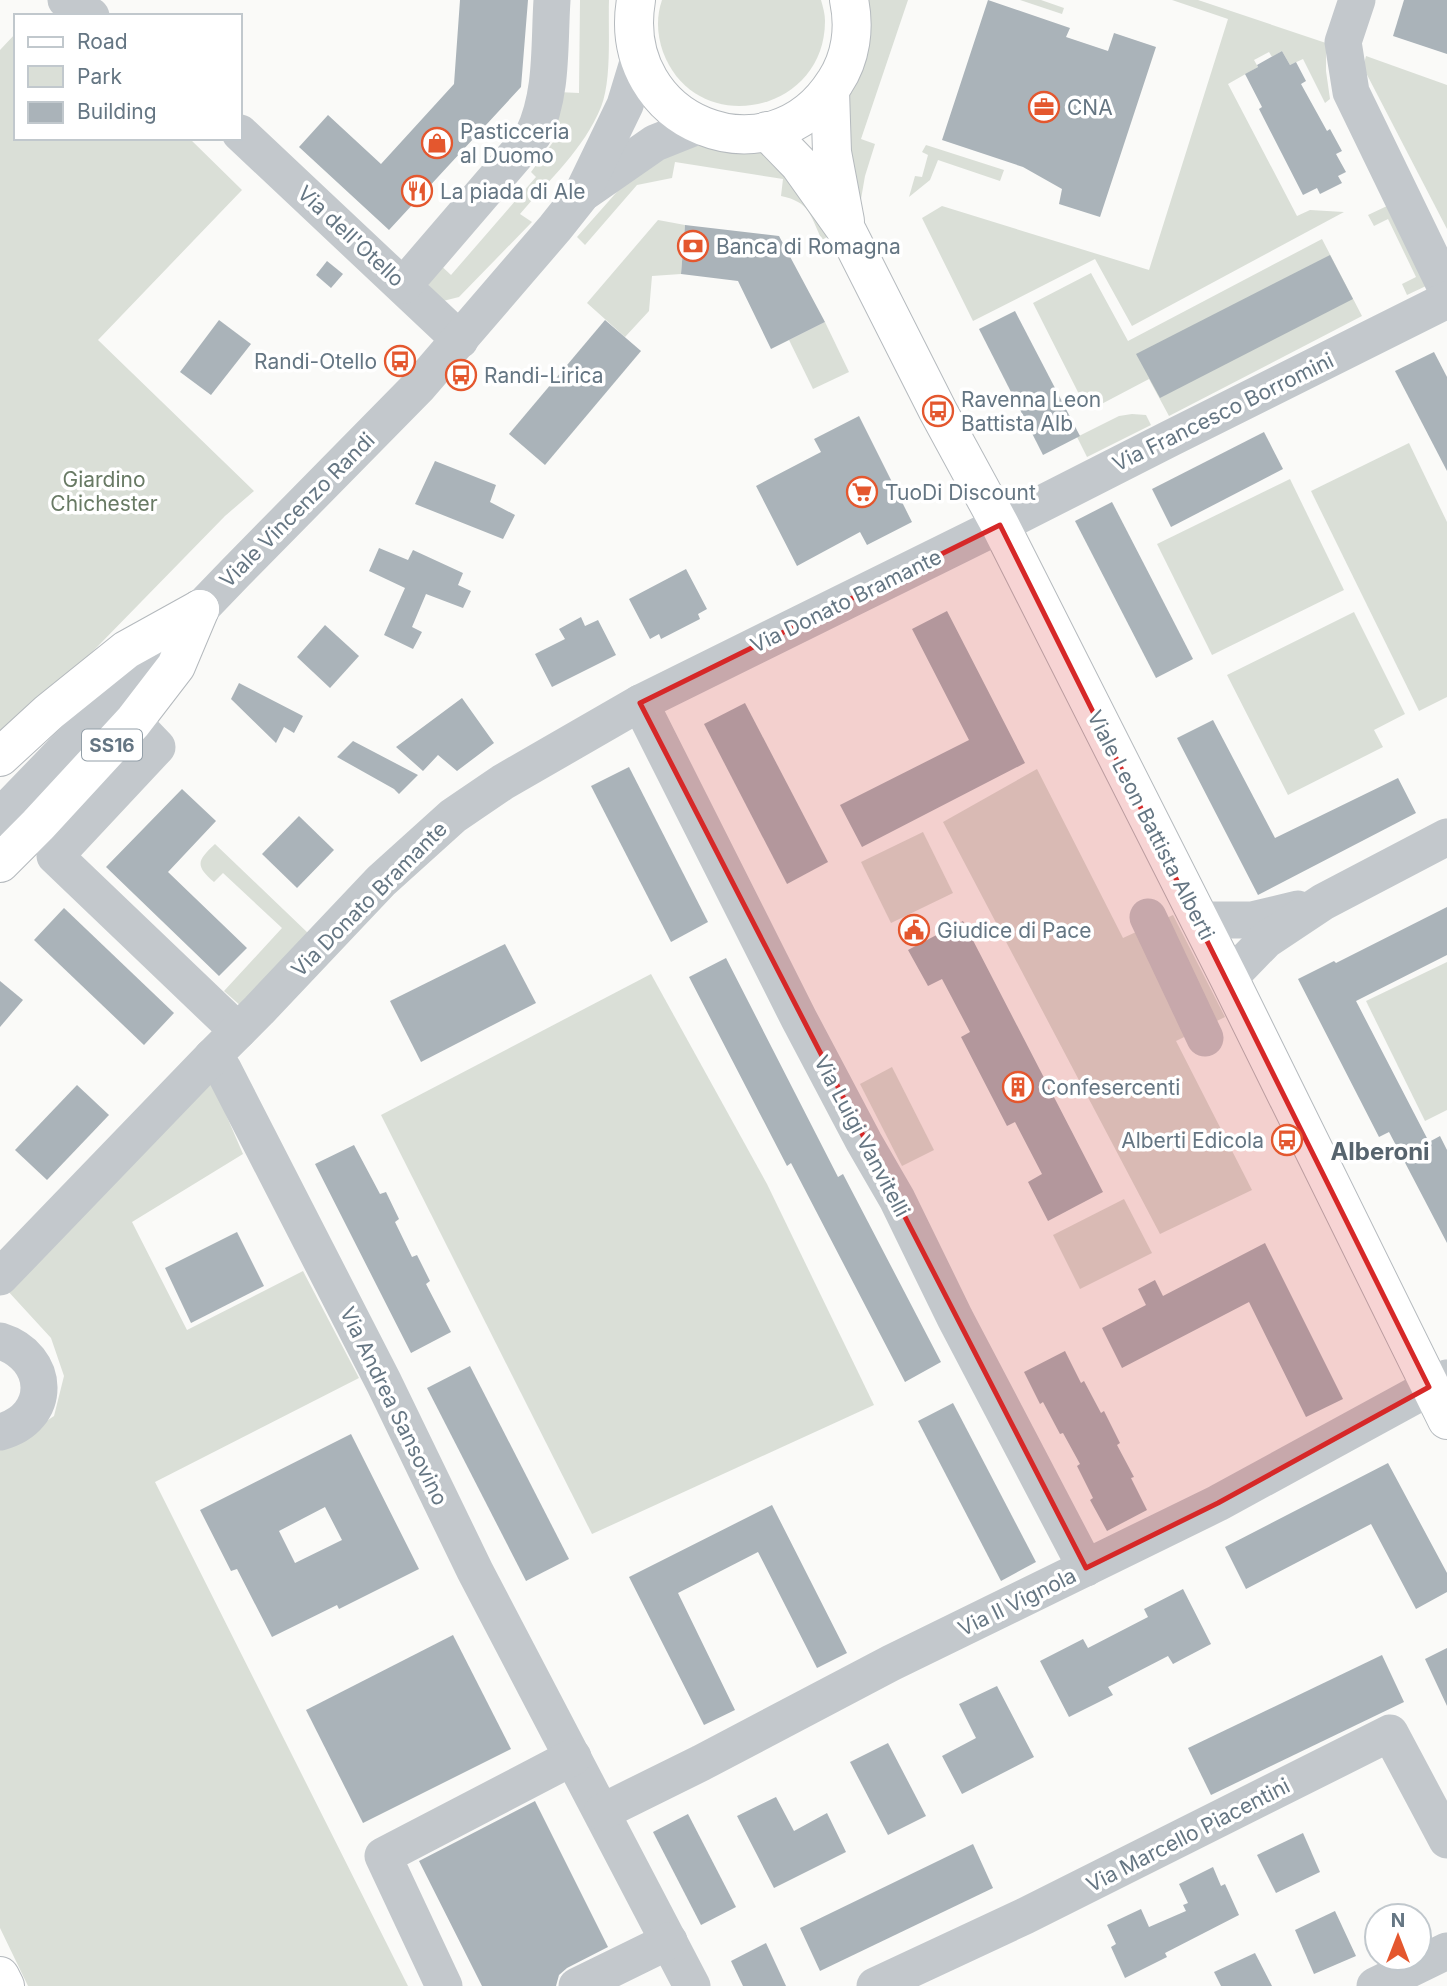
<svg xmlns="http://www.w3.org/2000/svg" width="1447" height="1986" viewBox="0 0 1447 1986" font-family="Inter,sans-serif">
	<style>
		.green { fill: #dadfd7 }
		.building { fill: #aab3b9; fill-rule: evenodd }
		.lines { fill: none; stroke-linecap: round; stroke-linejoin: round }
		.major-casing { stroke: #b5babe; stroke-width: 40 }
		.highway-casing { stroke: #b4b9bd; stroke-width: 40 }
		.minor { stroke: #c3c8cc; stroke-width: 37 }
		.major { stroke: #fff; stroke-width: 38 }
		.highway { stroke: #fff; stroke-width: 38 }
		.marked { fill: #d62828; fill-opacity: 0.2; stroke: #d62828; stroke-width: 5; stroke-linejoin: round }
		.labels { text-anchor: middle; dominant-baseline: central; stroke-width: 7; stroke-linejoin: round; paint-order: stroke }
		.shield { fill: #fff; stroke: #939fa8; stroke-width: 2 }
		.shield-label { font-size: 19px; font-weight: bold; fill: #657683 }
		.poi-label { font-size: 21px; fill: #657683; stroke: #fff; text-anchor: start }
		.street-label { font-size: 21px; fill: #657683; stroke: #fff }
		.park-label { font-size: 21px; fill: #687a64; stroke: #fff }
		.quarter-label { font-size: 24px; font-weight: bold; fill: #57646e; stroke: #fff }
	</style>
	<rect width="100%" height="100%" fill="#fafaf8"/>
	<g class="green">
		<path d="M580 0H609C608 30 612 80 601 107 584 149 549 180 520 214L532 222 459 297 443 301 431 290 427 281 436 261 451 275 536 177 531 172 556 138 548 132 558 92 579 93Z"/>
		<path d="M662 0H821C823 7 825 14 825 21 825 114 696 140 663 52 657 35 656 17 662 0Z"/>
		<path d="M865 0H908L861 139 875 144 865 176 861 199 852 181 845 91Z"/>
		<path d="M1020 0H1041L1064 8 1062 14Z"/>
		<path d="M1172 0H1198L1326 43V71L1330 99 1325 103 1303 59 1290 65 1282 51 1272 57 1269 52 1254 60 1258 67 1228 84 1297 216 1310 210 1344 212 1132 326 1095 259 973 321 922 218 942 206 1149 270 1228 19Z"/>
		<path d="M16 33V138H189L242 190 98 340 254 491 225 516 58 687 0 742V50Z"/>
		<path d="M1366 56 1447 85V229L1363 67Z"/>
		<path d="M690 143 761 147 777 156 830 235 822 240C810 215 810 202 781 196L783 179 675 162 672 178 637 185 585 245 577 237 646 159Z"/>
		<path d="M926 145 1004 170 1000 181 938 160 930 180 909 197 915 176 922 177 928 155 922 152Z"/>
		<path d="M1387 206 1426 286 1407 295 1402 284 1416 277 1388 219 1374 226 1368 215Z"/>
		<path d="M658 220 685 225 681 274 652 276 649 311 625 337 587 303Z"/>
		<path d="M1322 239 1362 316 1169 416 1149 379 1092 409H1090L1085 406 1033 303 1091 273 1128 341Z"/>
		<path d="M825 322 849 372 813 389 789 340Z"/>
		<path d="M1132 414 1146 415 1151 425 1087 457 1077 437 1119 416Z"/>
		<path d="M1409 443 1447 522V697L1419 711 1311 491Z"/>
		<path d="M1290 479 1344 590 1212 655 1157 544Z"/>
		<path d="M1354 612 1405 714 1374 730 1383 747 1288 795 1227 675Z"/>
		<path d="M1037 769 1123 938 1173 915 1225 1017 1176 1041 1252 1190 1160 1234 943 822Z"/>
		<path d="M923 832 953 893 891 923 861 862Z"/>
		<path d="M215 844 309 934 242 1007 224 991 282 928 223 873 214 882C194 865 198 860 215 844Z"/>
		<path d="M1447 962V1110L1425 1121 1366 1001Z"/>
		<path d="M651 974 767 1184 874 1405 592 1534 381 1115Z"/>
		<path d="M892 1067 934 1150 902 1166 860 1084Z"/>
		<path d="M208 1073 243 1154 132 1222 187 1330 303 1271 359 1378 155 1482 408 1986H28L0 1928V1440L27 1434 54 1416 64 1376 51 1338 6 1289Z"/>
		<path d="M1124 1199 1152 1253 1080 1289 1053 1235Z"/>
	</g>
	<g class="building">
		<path d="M460 0H528L521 87 389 230 299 147 328 115 381 164 454 84Z"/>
		<path d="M988 0 1070 28 1066 37 1108 51 1114 33 1156 47 1100 217 1059 204 1062 189 1023 167 942 140Z"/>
		<path d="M1404 0H1447V54L1393 36Z"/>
		<path d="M1282 51 1290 65 1296 62 1306 81 1301 84 1327 131 1330 129 1342 151 1336 154 1346 172 1338 176 1342 183 1320 194 1317 188 1303 195 1259 109 1262 107 1245 74 1258 67 1257 65Z"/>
		<path d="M685 225 779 236 825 322 771 349 738 281 681 274Z"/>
		<path d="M1330 255 1353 299 1160 398 1136 354Z"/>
		<path d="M327 261 343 274 331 288 316 275Z"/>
		<path d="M1015 311 1080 436 1043 455 979 329Z"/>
		<path d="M219 320 251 344 211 395 180 372Z"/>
		<path d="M605 320 641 351 545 465 509 434Z"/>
		<path d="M1434 352 1447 377V471L1395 371Z"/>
		<path d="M859 416 912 522 867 545 860 532 797 566 756 486 821 452 814 439Z"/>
		<path d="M1264 432 1283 469 1171 527 1152 489Z"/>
		<path d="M435 461 496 485 490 502 515 515 503 539 415 504Z"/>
		<path d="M1112 502 1193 659 1156 678 1075 521Z"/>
		<path d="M379 548 408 560 413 550 463 573 458 585 471 591 463 608 426 594 412 627 422 632 413 649 384 635 405 588 369 571Z"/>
		<path d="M686 569 707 609 698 614 700 619 661 639 659 634 650 639 629 599Z"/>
		<path d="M947 611 1025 763 862 847 840 805 969 740 912 629Z"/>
		<path d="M581 617 585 626 598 620 616 655 552 687 535 654 565 639 559 629Z"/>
		<path d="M325 625 359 656 330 688 297 657Z"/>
		<path d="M239 683 303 716 294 733 284 727 276 743 231 699Z"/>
		<path d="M462 698 494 743 457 771 438 755 423 771 396 747Z"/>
		<path d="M745 703 828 862 787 884 704 724Z"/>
		<path d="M1213 720 1275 838 1398 778 1416 813 1258 895 1177 738Z"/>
		<path d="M353 741 418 775 399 794 394 789 337 757Z"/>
		<path d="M629 767 708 922 671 942 591 786Z"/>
		<path d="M182 789 216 821 168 872 247 948 219 976 106 867Z"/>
		<path d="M299 816 334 850 297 888 262 854Z"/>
		<path d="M1447 907V955L1356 1001 1429 1142 1440 1136 1447 1150V1243L1389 1132 1379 1137 1298 979 1334 961 1336 963Z"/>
		<path d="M64 908 174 1013 144 1045 34 940Z"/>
		<path d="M963 921 1103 1192 1048 1221 1028 1182 1042 1174 1015 1122 1007 1126 961 1037 970 1032 942 979 928 986 908 950Z"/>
		<path d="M505 944 536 1003 421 1062 390 1001Z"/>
		<path d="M726 958 838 1177 843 1174 941 1362 905 1382 791 1163 787 1166 689 977Z"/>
		<path d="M0 981 23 1000 0 1027Z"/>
		<path d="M77 1085 109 1115 47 1180 15 1150Z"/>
		<path d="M354 1145 380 1194 386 1192 399 1219 395 1222 412 1257 417 1255 430 1281 426 1284 451 1332 411 1353 315 1164Z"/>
		<path d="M237 1232 264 1286 191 1323 165 1268Z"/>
		<path d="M1265 1243 1343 1399 1306 1417 1249 1302 1122 1368 1102 1328 1146 1305 1138 1289 1155 1280 1163 1296Z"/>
		<path d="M1065 1351 1081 1383 1084 1381 1101 1413 1104 1411 1120 1443 1117 1445 1134 1477 1131 1478 1147 1510 1107 1531 1090 1500 1093 1498 1077 1466 1080 1464 1063 1433 1060 1434 1043 1402 1040 1404 1024 1372Z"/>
		<path d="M470 1366 569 1559 526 1581 427 1388Z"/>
		<path d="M953 1403 1036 1562 1001 1581 918 1421Z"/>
		<path d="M351 1434 419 1569 339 1609 337 1605 272 1637 237 1569 231 1571 200 1510ZM325 1507 342 1540 295 1563 279 1531Z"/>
		<path d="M1388 1463 1447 1573V1592L1416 1609 1371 1524 1246 1589 1225 1547Z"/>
		<path d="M772 1505 847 1653 817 1668 758 1552 678 1593 735 1710 704 1725 629 1577Z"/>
		<path d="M1183 1589 1211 1644 1173 1664 1168 1656 1108 1687 1113 1695 1069 1717 1040 1661 1083 1639 1088 1648 1148 1617 1144 1609Z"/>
		<path d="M453 1635 511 1749 363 1823 306 1710Z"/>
		<path d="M1447 1648V1706L1425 1659Z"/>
		<path d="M1382 1655 1404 1702 1211 1795 1188 1748Z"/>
		<path d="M997 1686 1034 1757 962 1794 942 1756 976 1738 959 1704Z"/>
		<path d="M888 1743 926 1816 888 1835 850 1762Z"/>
		<path d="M776 1797 794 1831 827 1813 846 1852 774 1888 737 1816Z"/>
		<path d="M535 1801 608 1947 567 1968 559 1975 556 1986H482L419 1861Z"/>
		<path d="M688 1814 736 1907 701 1925 653 1832Z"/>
		<path d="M1303 1833 1320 1872 1276 1893 1257 1855Z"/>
		<path d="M973 1844 993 1888 820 1971 800 1928Z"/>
		<path d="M1213 1867 1221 1886 1225 1884 1239 1915 1165 1953 1167 1957 1125 1978 1111 1947 1116 1944 1107 1925 1141 1909 1149 1927 1186 1911 1183 1905 1188 1903 1179 1884Z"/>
		<path d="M1335 1911 1356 1956 1314 1974 1295 1930Z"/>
		<path d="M766 1943 786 1986H743L731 1961Z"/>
		<path d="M1255 1953 1272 1986H1221L1214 1972Z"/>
	</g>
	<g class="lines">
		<g class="major-casing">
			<g id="major">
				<path d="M636 0C615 124 770 185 835 82 851 58 855 28 849 0"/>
				<path d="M830 91 832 152 845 221"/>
				<path d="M767 131 799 164 848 233 938 411 1000 525 1229 978 1447 1420"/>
			</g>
		</g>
		<g class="highway-casing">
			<g id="highway">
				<path d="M0 757 49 712 126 650 200 609"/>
				<path d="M0 863 38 825 133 722 176 666 200 609"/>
				<path d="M0 1976 5 1986"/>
			</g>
		</g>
		<g class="minor">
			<path d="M66 0 75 8 91 16"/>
			<path d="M1357 0 1343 42 1351 92 1447 290"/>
			<path d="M240 133 460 340"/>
			<path d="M586 191 655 143 700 125"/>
			<path d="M404 285 533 135C553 93 549 45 552 0"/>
			<path d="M640 703 799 1019 864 1142 897 1199 955 1318 1086 1568"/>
			<path d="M133 722 157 747 55 856 238 1031"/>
			<path d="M0 817 236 572 419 386 555 228 582 194 625 105 639 59"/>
			<path d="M1148 917 1205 1038"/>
			<path d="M1199 920H1252L1298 909"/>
			<path d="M1229 978 1266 940 1323 902 1447 837"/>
			<path d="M212 1057 223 1069 384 1383 475 1571 692 1986"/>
			<path d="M0 1277 212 1057 259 1010 381 881 453 816 503 782 640 703 1000 525 1169 439 1447 300"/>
			<path d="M0 1341C51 1357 53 1418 0 1432"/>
			<path d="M602 1812 701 1763 891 1663 1218 1503 1447 1378"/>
			<path d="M444 1986 383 1856 573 1757"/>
			<path d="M577 1986 669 1941"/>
			<path d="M875 1986 1025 1916 1390 1733 1447 1840"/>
			<path d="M1375 1986 1447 1951"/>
		</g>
		<use href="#major" class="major"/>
		<use href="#highway" class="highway"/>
	</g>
	<path class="marked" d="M1000 525 1429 1387 1218 1503 1086 1568 640 703Z"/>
	<defs>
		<g id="office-ring" transform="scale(1.575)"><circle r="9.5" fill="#fff" stroke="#e4572e" stroke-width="1.5"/><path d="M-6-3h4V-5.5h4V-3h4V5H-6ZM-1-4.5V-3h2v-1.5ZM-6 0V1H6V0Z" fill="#e4572e"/></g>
		<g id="shop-ring" transform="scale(1.575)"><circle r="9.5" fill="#fff" stroke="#e4572e" stroke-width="1.5"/><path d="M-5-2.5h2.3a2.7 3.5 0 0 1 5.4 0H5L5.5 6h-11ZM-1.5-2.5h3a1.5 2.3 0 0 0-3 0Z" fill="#e4572e"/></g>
		<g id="restaurant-ring" transform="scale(1.575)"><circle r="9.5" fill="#fff" stroke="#e4572e" stroke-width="1.5"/><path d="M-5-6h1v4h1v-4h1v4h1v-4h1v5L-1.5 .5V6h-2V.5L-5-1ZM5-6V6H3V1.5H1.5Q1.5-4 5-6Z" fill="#e4572e"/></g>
		<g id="bank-ring" transform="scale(1.575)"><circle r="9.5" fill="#fff" stroke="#e4572e" stroke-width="1.5"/><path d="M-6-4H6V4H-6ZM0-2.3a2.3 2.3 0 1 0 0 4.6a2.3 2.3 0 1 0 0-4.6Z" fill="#e4572e"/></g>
		<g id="bus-ring" transform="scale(1.575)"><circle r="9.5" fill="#fff" stroke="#e4572e" stroke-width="1.5"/><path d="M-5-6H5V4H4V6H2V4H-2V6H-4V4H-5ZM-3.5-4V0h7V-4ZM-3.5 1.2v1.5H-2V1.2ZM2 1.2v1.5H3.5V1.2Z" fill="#e4572e"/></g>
		<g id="supermarket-ring" transform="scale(1.575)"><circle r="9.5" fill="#fff" stroke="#e4572e" stroke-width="1.5"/><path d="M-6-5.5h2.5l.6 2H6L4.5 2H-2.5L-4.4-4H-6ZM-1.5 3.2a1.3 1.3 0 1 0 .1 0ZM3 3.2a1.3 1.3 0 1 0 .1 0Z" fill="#e4572e"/></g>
		<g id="civic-ring" transform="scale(1.575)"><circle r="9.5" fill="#fff" stroke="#e4572e" stroke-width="1.5"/><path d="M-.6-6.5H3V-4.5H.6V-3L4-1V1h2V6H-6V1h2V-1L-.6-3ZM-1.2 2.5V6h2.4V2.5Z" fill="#e4572e"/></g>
		<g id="building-ring" transform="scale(1.575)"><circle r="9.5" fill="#fff" stroke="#e4572e" stroke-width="1.5"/><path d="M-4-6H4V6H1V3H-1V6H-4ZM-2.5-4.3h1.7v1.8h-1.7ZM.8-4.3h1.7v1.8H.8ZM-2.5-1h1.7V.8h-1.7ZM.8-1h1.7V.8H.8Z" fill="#e4572e"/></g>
	</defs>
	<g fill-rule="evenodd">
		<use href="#office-ring" x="1044" y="107"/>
		<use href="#shop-ring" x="437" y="143"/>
		<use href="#restaurant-ring" x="417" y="191"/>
		<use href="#bank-ring" x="693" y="246"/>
		<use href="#bus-ring" x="400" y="361"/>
		<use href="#bus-ring" x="461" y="375"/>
		<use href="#bus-ring" x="938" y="411"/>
		<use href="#supermarket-ring" x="862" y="492"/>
		<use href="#civic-ring" x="914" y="930"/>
		<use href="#building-ring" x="1018" y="1087"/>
		<use href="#bus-ring" x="1287" y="1140"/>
	</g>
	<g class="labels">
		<rect class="shield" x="82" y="729.5" width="60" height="31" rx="5"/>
		<g class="shield-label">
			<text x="112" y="745">SS16</text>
		</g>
		<g class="poi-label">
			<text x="1067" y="107">CNA</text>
			<text x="460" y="131">Pasticceria<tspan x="460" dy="24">al Duomo</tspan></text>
			<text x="440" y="191">La piada di Ale</text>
			<text x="716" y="246">Banca di Romagna</text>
			<text x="377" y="361" text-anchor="end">Randi-Otello</text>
			<text x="484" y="375">Randi-Lirica</text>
			<text x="961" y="399">Ravenna Leon<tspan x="961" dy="24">Battista Alb</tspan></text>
			<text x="885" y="492">TuoDi Discount</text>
			<text x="937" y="930">Giudice di Pace</text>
			<text x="1041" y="1087">Confesercenti</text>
			<text x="1264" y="1140" text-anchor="end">Alberti Edicola</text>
		</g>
		<g class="street-label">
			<text transform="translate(351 236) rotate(43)">Via dell'Otello</text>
			<text transform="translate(1223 412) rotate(-26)">Via Francesco Borromini</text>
			<text transform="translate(297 510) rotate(-45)">Viale Vincenzo Randi</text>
			<text transform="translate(846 601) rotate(-26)">Via Donato Bramante</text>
			<text transform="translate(1151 825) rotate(63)">Viale Leon Battista Alberti</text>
			<text transform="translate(369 899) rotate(-45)">Via Donato Bramante</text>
			<text transform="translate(862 1136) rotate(62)">Via Luigi Vanvitelli</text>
			<text transform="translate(394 1406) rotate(64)">Via Andrea Sansovino</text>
			<text transform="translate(1017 1602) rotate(-26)">Via Il Vignola</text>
			<text transform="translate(1188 1835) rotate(-27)">Via Marcello Piacentini</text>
		</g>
		<g class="park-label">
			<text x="104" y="479">Giardino<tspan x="104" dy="24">Chichester</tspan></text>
		</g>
		<g class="quarter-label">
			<text x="1380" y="1151">Alberoni</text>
		</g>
	</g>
	<rect x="14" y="14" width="228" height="126" fill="#ffffff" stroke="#c1c8cd" stroke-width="2"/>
	<rect x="28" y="37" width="35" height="10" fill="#ffffff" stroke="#c1c8cd" stroke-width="2"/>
	<text x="77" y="49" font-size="21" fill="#657683">Road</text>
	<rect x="28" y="66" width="35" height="21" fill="#dadfd7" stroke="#c1c8cd" stroke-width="2"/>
	<text x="77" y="84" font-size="21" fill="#657683">Park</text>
	<rect x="28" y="102" width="35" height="21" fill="#aab3b9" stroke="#c1c8cd" stroke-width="2"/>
	<text x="77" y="119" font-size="21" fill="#657683">Building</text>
	<g transform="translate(1398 1937)"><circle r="33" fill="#ffffff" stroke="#c1c8cd" stroke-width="2"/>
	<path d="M0-5L12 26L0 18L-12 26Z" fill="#e4572e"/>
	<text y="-10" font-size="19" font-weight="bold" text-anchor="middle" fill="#657683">N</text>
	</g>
</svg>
